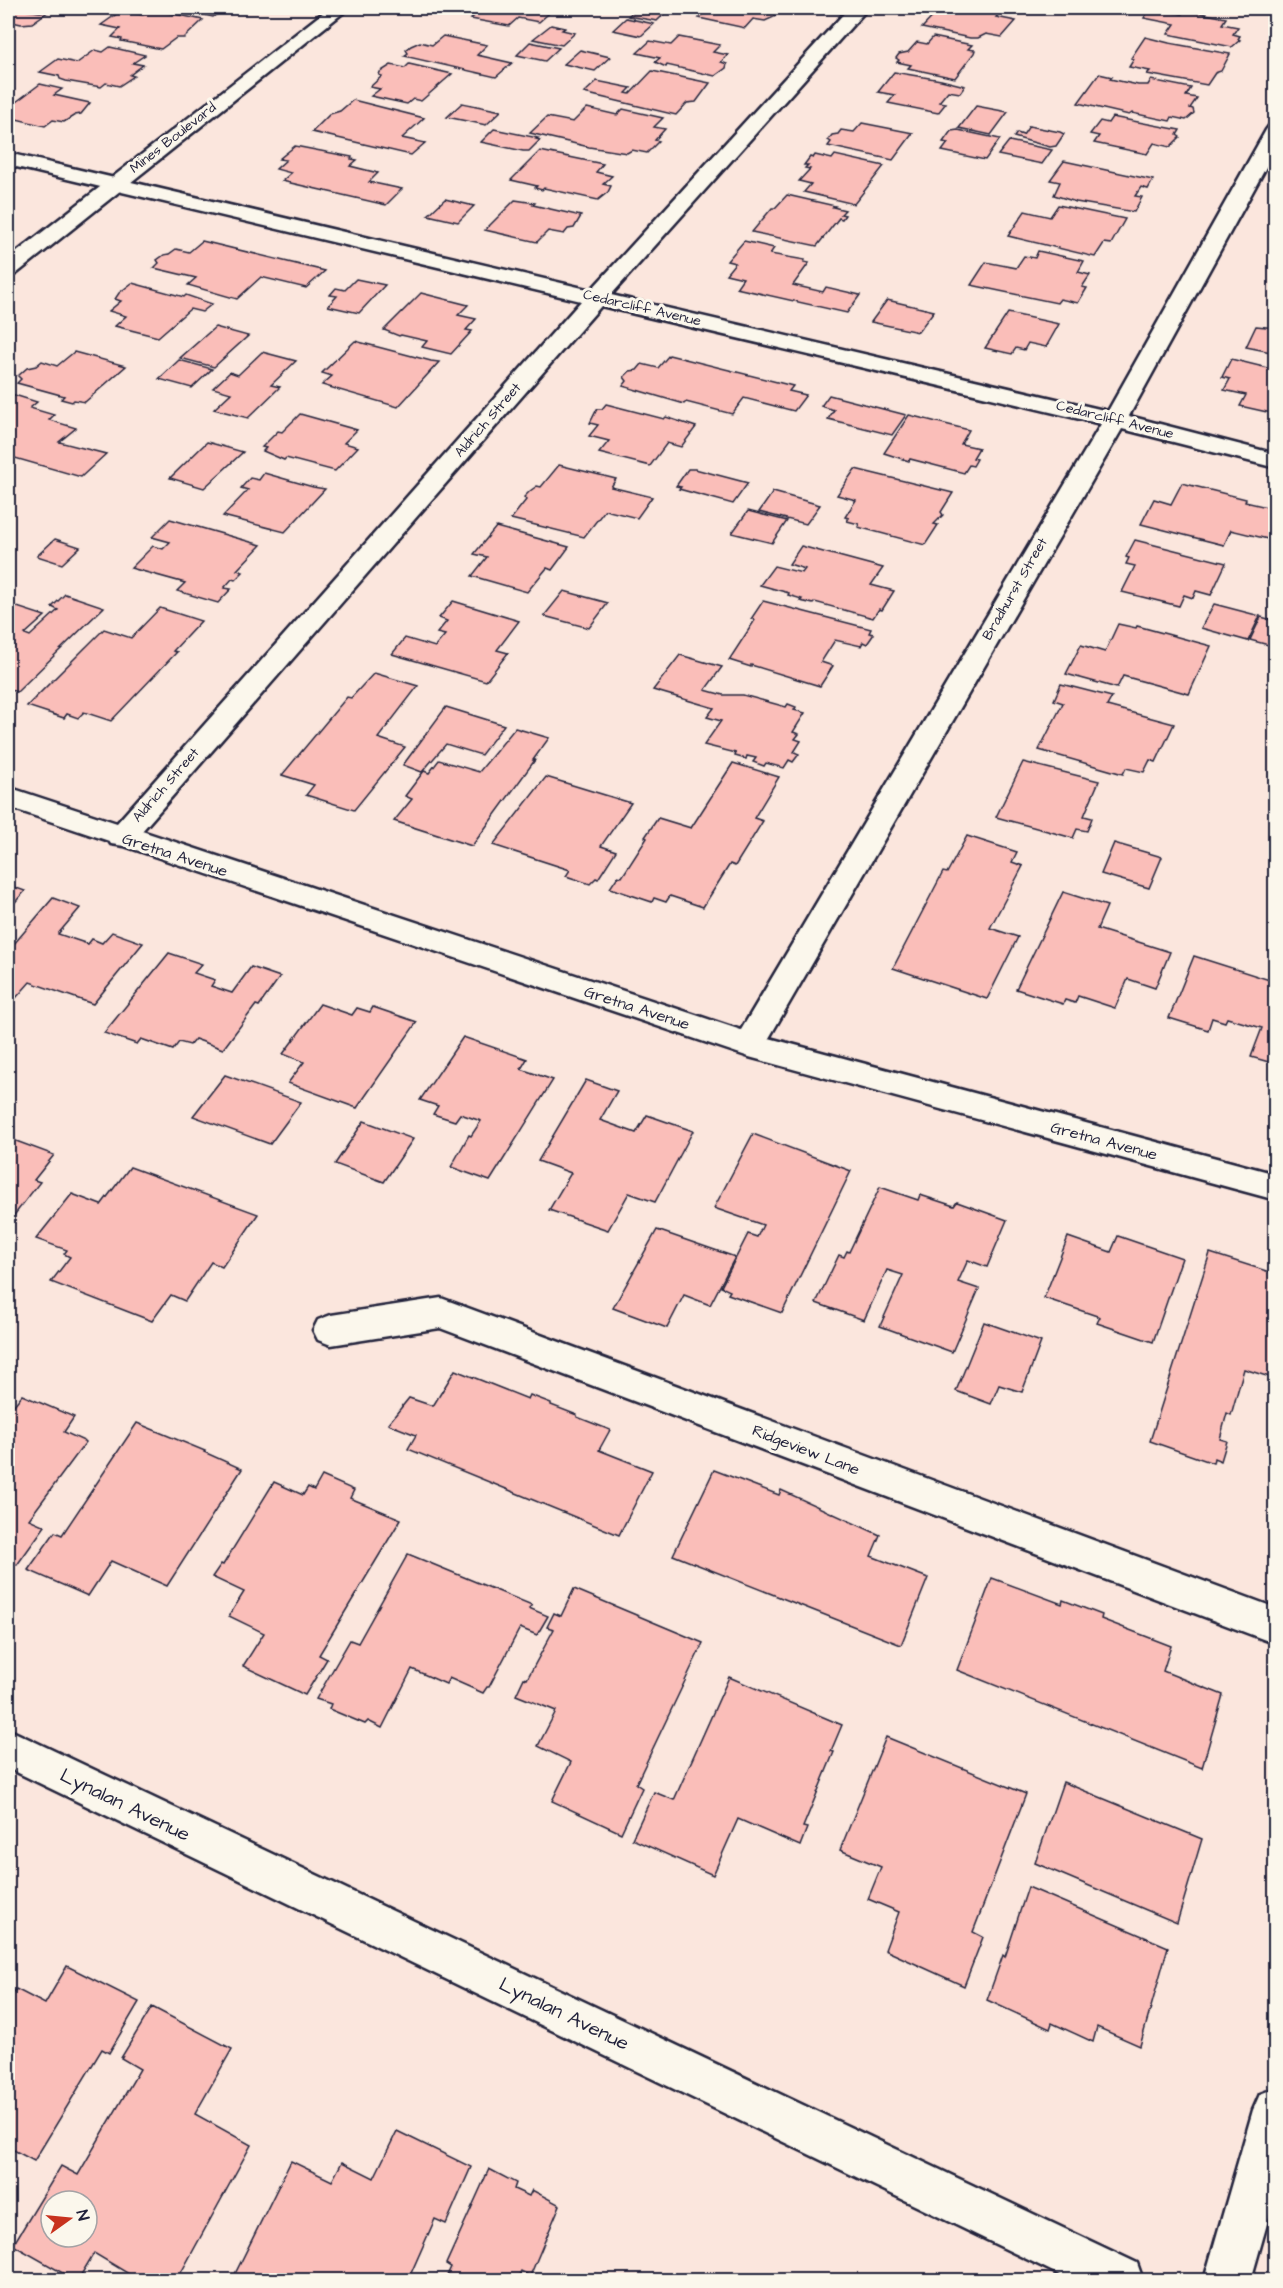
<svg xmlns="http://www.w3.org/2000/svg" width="1283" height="2288" viewBox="0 0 1283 2288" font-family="'Architects Daughter',sans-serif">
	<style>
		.building { fill: #fabeb9; stroke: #22223b; stroke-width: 1.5; fill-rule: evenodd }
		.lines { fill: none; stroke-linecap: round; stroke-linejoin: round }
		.minor-casing { stroke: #22223b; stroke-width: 5 }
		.tertiary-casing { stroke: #22223b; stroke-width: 5 }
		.minor { fill: #fbf7ec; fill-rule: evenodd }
		.tertiary { fill: #fbf7ec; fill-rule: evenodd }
		.labels { text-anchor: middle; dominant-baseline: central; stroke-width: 6; stroke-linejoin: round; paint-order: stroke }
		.far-street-label { font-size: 14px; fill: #22223b; stroke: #fbf7ec }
		.street-label { font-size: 16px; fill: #22223b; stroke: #fbf7ec }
		.near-street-label { font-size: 20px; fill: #22223b; stroke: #fbf7ec }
	</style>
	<rect width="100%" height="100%" fill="#fbe6dd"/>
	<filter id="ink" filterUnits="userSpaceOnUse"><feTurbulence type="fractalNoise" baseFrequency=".0167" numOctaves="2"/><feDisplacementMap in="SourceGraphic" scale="12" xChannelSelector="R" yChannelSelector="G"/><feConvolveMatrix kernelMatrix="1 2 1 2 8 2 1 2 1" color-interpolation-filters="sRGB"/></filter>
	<g filter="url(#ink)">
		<g class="building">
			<path d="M8 8 40 12 49 11 32 23 21 24 8 21Z"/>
			<path d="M174 8H226L213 17Z"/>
			<path d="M467 8H555L539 22 518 18 509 26 471 19 479 11 466 9Z"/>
			<path d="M637 8H675L672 11 668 10 657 21 628 16Z"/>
			<path d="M690 8H779L774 17 765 21 753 19 745 28 699 18 706 11Z"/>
			<path d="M941 8H986L1002 11 996 17 1016 21 1002 37 986 34 978 38H970L922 28Z"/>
			<path d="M1150 8 1182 14 1185 10 1226 18 1222 24 1238 27 1233 34 1240 36 1238 39 1240 40 1232 47 1168 34 1175 24 1144 18Z"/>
			<path d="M151 9 203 20 184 38H176L161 49 121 41 122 39 112 37 120 29 101 25 121 11 143 15Z"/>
			<path d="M626 18 654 24 641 36 613 30Z"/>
			<path d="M551 25 565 28 562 30 575 33 562 45 533 39Z"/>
			<path d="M443 36 487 45 477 55 512 63 496 77 404 56 408 53 406 50 411 46 420 42 432 45Z"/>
			<path d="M679 37 720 45 713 52 728 55 721 62 727 64 726 68 715 76 667 65 666 67 655 62 660 58 637 53 650 41 671 45Z"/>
			<path d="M933 37 972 45 968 49 975 50 974 53 955 78 908 68 911 65 897 62 899 60 896 58 899 54 908 52 917 42 927 44Z"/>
			<path d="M1145 37 1169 43 1230 54 1221 71 1215 73 1207 85 1147 74 1150 71 1129 67 1134 59 1131 58Z"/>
			<path d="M530 42 559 48 545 61 517 55Z"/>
			<path d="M110 47 145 55 133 63 143 65 130 75 134 76 119 86 106 83 101 87 66 81 60 79 59 76 40 72 58 59 77 63 95 50 103 52Z"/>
			<path d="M580 50 610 57 595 71 564 64Z"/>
			<path d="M409 64 452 74 421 101 413 99 407 104 371 96 380 89 370 87 382 76 379 75 380 72 391 65 405 68Z"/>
			<path d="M652 71 710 83 696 102 687 103 676 115 584 93 597 81 631 88 626 93 630 94Z"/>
			<path d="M894 72 941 80 965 86 960 93 948 91 939 102 946 103 938 113 888 103 895 95 878 92Z"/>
			<path d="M1099 74 1112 77 1110 79 1138 85H1148L1151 80 1191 88 1186 96 1197 98 1190 108 1193 109 1194 113 1186 120 1172 117 1170 121 1132 113 1129 115 1078 103Z"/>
			<path d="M40 84 62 89 54 95 90 103 81 114 75 115 64 122 53 120 45 126 8 117V108Z"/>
			<path d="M353 100 424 118 402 138 425 143 411 155 312 132 330 114 340 111Z"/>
			<path d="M462 103 501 111 486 125 447 117Z"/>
			<path d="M976 106 1008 112 991 135 959 128Z"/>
			<path d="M587 108 617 115 623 109 663 118 654 127 665 129 655 140 659 141 647 153 632 150 627 153 589 147 530 133 547 117 573 122Z"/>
			<path d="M1112 117 1180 130 1177 135 1180 137 1170 147 1154 143 1147 154 1094 143 1099 136 1090 134 1100 121 1108 123Z"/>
			<path d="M862 123 913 133 893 160 828 146 831 142 828 140 832 135 838 134 841 130 854 132Z"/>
			<path d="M1029 126 1060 132 1064 134 1056 146 1050 147 1014 137 1017 133 1023 135Z"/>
			<path d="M494 129 538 138 536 139 540 140 529 151H523L481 142Z"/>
			<path d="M958 130 1000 139 985 160 942 151 948 143 943 142 951 131Z"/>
			<path d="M1009 141 1052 150 1042 164 998 155Z"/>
			<path d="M295 146 352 157 351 159 357 160 350 166 378 173 369 182 402 189 386 205 282 181 291 173 276 169 286 160 279 159Z"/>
			<path d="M540 151 603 164 596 172 612 176 603 184 611 186 608 192 598 200 544 188 542 190 535 188 537 186 511 180Z"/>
			<path d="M815 155 832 159 835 155 884 166 854 204 804 192 811 184 799 181 810 169 805 168 808 165H804L810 157 813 158Z"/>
			<path d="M1064 161 1153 180 1148 189 1141 187 1135 196 1142 197 1134 212 1076 202 1054 195 1060 182 1050 180Z"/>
			<path d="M787 195 835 206 833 207 845 210 841 214 845 215 842 219 839 218 817 246 752 232 772 208H775Z"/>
			<path d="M445 199 474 206 458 222 428 215Z"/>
			<path d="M515 200 535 203 533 205 581 216 574 228 568 229 564 234 548 231 537 242 485 230Z"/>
			<path d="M1058 205 1125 219 1111 244 1104 243 1095 257 1008 236 1025 211 1050 217Z"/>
			<path d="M202 241 325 271 306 288 261 277 237 299 188 285 196 278 154 268 159 263 157 260 164 255 169 254 176 249 189 252Z"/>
			<path d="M744 241 774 248 770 254 805 260 804 262 809 263 793 285 823 292 826 287 860 295 847 313 736 288 743 278 726 274 735 263 727 261Z"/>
			<path d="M1038 251 1084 261 1078 272 1090 275 1082 287 1087 288 1078 303 1060 299 1057 303 971 285 986 262 1016 268 1024 256 1035 258Z"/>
			<path d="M356 279 385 285 359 313 328 306 337 296 330 295 336 288 345 290Z"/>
			<path d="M132 283 184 297 186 295 212 304 202 312 190 309 158 337 115 326 126 316 109 311 121 301 115 299 119 293Z"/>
			<path d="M421 293 468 305 458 315 476 319 466 330 472 331 451 354 422 347 427 341 401 335 399 336 384 330Z"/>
			<path d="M887 300 934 311 918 332 871 322Z"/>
			<path d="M1008 313 1059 324 1046 347 1028 343 1024 350 1016 348 1012 354 985 348Z"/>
			<path d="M1256 326 1276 328V353L1246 347Z"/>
			<path d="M215 327 248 336 214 367 180 358Z"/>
			<path d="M355 341 431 361 439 362 398 407 322 385 332 376 322 373Z"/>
			<path d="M74 352 126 366 85 402 74 400 72 402 61 399 64 396 17 383 21 379 18 376 27 368 36 366 42 361 57 366Z"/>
			<path d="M262 352 296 361 271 385 280 387 248 418 214 409 231 393 213 388 230 372 238 375Z"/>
			<path d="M669 355 793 386 789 391 806 395 794 411 744 398 732 414 686 402 684 404 623 386 627 381 624 377 630 371 637 370 642 364 658 368Z"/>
			<path d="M1231 359 1276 370V414L1240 406 1246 395 1224 390 1230 379 1222 377Z"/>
			<path d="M179 360 212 369 192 388 159 379Z"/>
			<path d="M8 393 37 402 30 408 54 415 49 420 76 428 59 442 106 454 81 477 8 456Z"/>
			<path d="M829 395 906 415 892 435 828 419 834 410 821 406Z"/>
			<path d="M606 404 664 419 666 417 696 427 681 447 667 443 650 466 599 453 609 441 589 436 598 425 590 423 597 409H602Z"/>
			<path d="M300 414 357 430 344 443 358 447 335 471 286 458 284 460 263 451 266 448 262 447 278 431 282 432Z"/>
			<path d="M909 415 969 430 961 444 979 448 973 458 977 459 973 466 969 465 964 473 910 459 909 461 884 453Z"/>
			<path d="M207 442 243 452 204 488 170 478Z"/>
			<path d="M559 465 616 479 611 487 652 497 637 518 605 510 584 537 511 519 526 500 524 497 530 491 537 486 541 487Z"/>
			<path d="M688 469H695L748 483 733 504 679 489 681 487 676 486Z"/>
			<path d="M855 469 953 493 941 512 943 515 934 524 938 525 925 545 858 527 859 524 847 521 849 518 845 517 856 500 837 495Z"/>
			<path d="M264 473 313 487 325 489 285 532 223 516 248 490 241 488 250 478 259 480Z"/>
			<path d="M1182 483 1246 499 1245 502 1276 509V541L1231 530 1224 545 1141 524 1154 499 1171 504Z"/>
			<path d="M773 492 820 505 806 524 759 512Z"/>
			<path d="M748 511 787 521 772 543 732 533Z"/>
			<path d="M170 519 261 545 237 570 243 572 235 580 232 579 224 588 231 589 218 603 177 591 185 583 131 568 153 546 163 549 170 542 152 537Z"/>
			<path d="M496 527 569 547 552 570 547 568 527 592 472 576 487 557 474 554Z"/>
			<path d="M55 539 80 547 62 564 37 556Z"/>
			<path d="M1135 540 1226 563 1211 595 1196 591 1193 598 1184 595 1179 606 1122 592 1135 566 1126 564 1129 558 1126 557Z"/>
			<path d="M801 546 883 568 871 585 894 591 882 610 879 609 873 618 815 602 813 604 800 601 802 599 788 595 789 593 760 585 774 566 802 573 805 569 789 564Z"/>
			<path d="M564 591 608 603 589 628 544 616Z"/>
			<path d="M65 594 104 607 17 692 8 689V604L45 616 25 634 30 636 58 610 52 607Z"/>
			<path d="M453 601 519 621 497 650 508 653 486 681 392 654 405 638 435 647 445 635 437 633 447 621 439 618Z"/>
			<path d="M763 601 871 629 869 633 874 634 867 644 863 642 861 646 835 640 821 662 833 666 820 686 751 665V667L729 660 755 620 751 619Z"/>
			<path d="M1214 604 1260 616 1248 641 1201 628Z"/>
			<path d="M160 608 201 621 173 651 177 652 111 721 84 712 78 718 67 714 64 718 27 706 104 629 131 638Z"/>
			<path d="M1261 617 1276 621V647L1250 640Z"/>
			<path d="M1118 624 1136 628 1137 626 1211 646 1189 694 1123 676 1117 688 1066 674 1081 645 1105 652Z"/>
			<path d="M680 655 722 667 705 690 723 695H743L786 707 788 704 796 707 794 710 805 713 793 732 799 734 795 739 801 741 794 752 799 754 793 762 789 760 784 768 766 763 764 766 753 762 756 758 747 756 746 759 735 756 736 753 704 745 721 721 707 717 714 708 653 690Z"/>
			<path d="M374 673 418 686 378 738 405 747 354 810 306 795 314 785 282 775 347 697 351 698Z"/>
			<path d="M1061 684 1112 697 1107 706 1174 724 1156 762 1150 760 1144 772 1126 768 1123 774 1039 750 1063 703 1054 700Z"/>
			<path d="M446 707 504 725 481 755 446 744 422 772 403 765Z"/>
			<path d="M515 728 549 738 533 760H535L472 846 394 821 412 799 405 796 424 771 429 773 439 760 479 772Z"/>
			<path d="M1023 762 1099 781 1084 816 1092 818 1087 831 1077 829 1073 838 996 817Z"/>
			<path d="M733 763 779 777 754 818 763 821 735 866 730 864 703 907 670 896 666 902 654 898 652 902 610 888 618 876 622 877 647 838 645 837 658 818 691 828Z"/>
			<path d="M546 777 631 803 601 846 616 851 598 879 596 878 590 884 566 876 570 870 493 845Z"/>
			<path d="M967 836 1017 852 1012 862 1023 866 990 928 1018 937 987 999 893 968 943 872 947 873Z"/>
			<path d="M1114 843 1162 857 1149 888 1101 874Z"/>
			<path d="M8 885 25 891 8 910Z"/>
			<path d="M1063 892 1107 906 1097 929 1170 952 1155 988 1128 979 1115 1008 1078 996 1075 1003 1065 1000 1063 1004 1016 989Z"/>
			<path d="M53 898 80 908 58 934 88 944 92 939 102 943 112 932 143 943 93 1004 30 982 8 1007V951Z"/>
			<path d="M169 953 202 964 194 973 215 980 211 986 232 993 251 967 280 977 259 1006 256 1005 223 1049 195 1039 190 1045 179 1042 173 1050 141 1039 137 1044 104 1033Z"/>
			<path d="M1194 956 1276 982V1064L1251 1057 1262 1028 1227 1018 1225 1022 1212 1018 1208 1030 1169 1018Z"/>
			<path d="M320 1004 352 1015 357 1008 370 1012 373 1007 417 1022 357 1108 288 1083 304 1062 283 1054Z"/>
			<path d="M463 1037 527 1059 521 1069 553 1080 490 1181 451 1167 469 1135 471 1136 481 1121 460 1114 455 1121 433 1114 438 1106 420 1100Z"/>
			<path d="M225 1075 301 1102 270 1144 193 1116Z"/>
			<path d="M586 1080 617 1091 600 1120 636 1133 647 1115 693 1131 655 1202 629 1193 608 1230 549 1210 571 1173 538 1161Z"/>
			<path d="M364 1121 413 1139 384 1182 335 1164Z"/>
			<path d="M753 1134 851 1171 782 1313 728 1294 730 1291 721 1287 748 1234 757 1237 763 1225 714 1208Z"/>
			<path d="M8 1138 54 1155 34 1180 40 1182 8 1223Z"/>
			<path d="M130 1167 258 1214 222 1267 211 1262 185 1301 171 1295 152 1321 51 1282 70 1257 64 1254 67 1250 36 1239 72 1194 101 1205Z"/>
			<path d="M880 1187 918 1200 920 1195 954 1206 957 1202 1007 1220 987 1267 968 1260 958 1282 979 1289 952 1352 880 1326 903 1275 887 1270 864 1320 816 1303 839 1255 844 1257 847 1251 849 1252Z"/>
			<path d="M657 1230 735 1257 710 1305 684 1295 667 1328 613 1308Z"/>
			<path d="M1118 1236 1182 1258 1153 1342 1097 1323 1100 1317 1044 1298 1068 1237 1111 1252Z"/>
			<path d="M1210 1253 1276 1274V1379L1244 1369 1231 1415 1227 1413 1220 1439 1227 1441 1221 1461 1214 1458 1213 1463 1150 1441Z"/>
			<path d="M984 1322 1041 1342 1022 1392 999 1385 991 1404 956 1391Z"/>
			<path d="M455 1370 528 1399 530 1395 551 1403V1405L577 1415V1417L610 1430 599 1450 652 1471 619 1535 408 1449 416 1435 388 1424 409 1398 433 1406Z"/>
			<path d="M22 1395 74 1417 64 1432 86 1442 29 1519 45 1526 17 1565 8 1560V1402L14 1405Z"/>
			<path d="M137 1423 205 1451 204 1452 242 1469 167 1586 111 1561 88 1596 28 1570 55 1532 62 1535Z"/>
			<path d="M714 1470 779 1495 781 1490 880 1535 871 1556 928 1578 901 1645 673 1555Z"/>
			<path d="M322 1476 354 1490 350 1498 401 1519 319 1655 327 1659 305 1695 243 1666 264 1633 229 1616 244 1592 212 1577 221 1564 223 1565 274 1482 303 1495 308 1487 314 1490Z"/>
			<path d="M408 1554 532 1605 529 1608 548 1616 537 1635 520 1628 489 1687H487L483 1693 449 1678 446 1684 412 1669 382 1728 368 1721 365 1724 329 1709 331 1704 316 1699 350 1640 358 1643Z"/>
			<path d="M992 1578 1062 1604 1063 1600 1102 1615 1101 1619 1171 1646 1163 1671 1223 1695 1202 1768 957 1670Z"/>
			<path d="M574 1589 703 1643 636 1784 642 1788 621 1833 552 1801 571 1762 538 1746 556 1711 516 1695 524 1678 527 1679 554 1629 547 1627 554 1613 561 1616Z"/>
			<path d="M729 1677 842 1725 831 1751 834 1752 803 1827 807 1828 800 1846 738 1819 713 1875 632 1839 654 1792 674 1800Z"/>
			<path d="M886 1737 1026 1794 973 1932 983 1937 964 1986 885 1950 899 1912 868 1899 881 1867 840 1850Z"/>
			<path d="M1063 1782 1202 1839 1177 1923 1035 1863Z"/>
			<path d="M1028 1887 1168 1947 1140 2046 1097 2027 1093 2042 1052 2023 1050 2029 987 2000 1003 1955 1005 1957Z"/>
			<path d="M67 1966 139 2002 109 2053 102 2049 34 2161 8 2147V2003L16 1989 45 2004Z"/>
			<path d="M152 2007 232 2049 195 2114 251 2145 177 2280H126L129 2274 94 2253 78 2280H75L13 2245 61 2166 78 2175 140 2069 121 2058ZM51 2201H87V2237H51Z"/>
			<path d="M397 2131 471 2167 446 2224 435 2219 408 2280H232L291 2161 332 2181 342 2162 374 2178Z"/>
			<path d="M489 2169 516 2183 514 2189 529 2196 532 2190 560 2205 530 2276 521 2271 517 2280H445L451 2267 446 2264Z"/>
		</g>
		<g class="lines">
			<g class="minor-casing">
				<g id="minor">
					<path d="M849 8H868L611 295 1108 411 1266 130 1269 126 1276 124V149L1129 416 1276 454V468L1122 429 769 1038 1276 1174V1200L749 1057 124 846 111 844 109 841 8 807V787L117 823 581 301 8 165V153L591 290ZM601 306 1101 424 741 1030 142 831Z"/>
					<path d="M441 1298 1276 1608V1644L440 1328 331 1345 318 1340 313 1330 318 1320 331 1315Z"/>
					<path d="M8 1729 1137 2263 1143 2280H1070L8 1768Z"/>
					<path d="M1276 2088V2192L1251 2280H1204L1253 2110 1260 2094Z"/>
				</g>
			</g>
			<g class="tertiary-casing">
				<path id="tertiary" d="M329 8H349L16 274 8 275V259Z"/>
			</g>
			<use href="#minor" class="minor"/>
			<use href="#tertiary" class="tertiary"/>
		</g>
	</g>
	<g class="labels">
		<g class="far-street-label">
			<text transform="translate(173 138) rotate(-38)">Mines Boulevard</text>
			<text transform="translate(642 308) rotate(13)">Cedarcliff Avenue</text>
			<text transform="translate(488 420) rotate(-49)">Aldrich Street</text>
			<text transform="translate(1115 420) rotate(14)">Cedarcliff Avenue</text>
			<text transform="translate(1015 589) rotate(-60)">Bradhurst Street</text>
			<text transform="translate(166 785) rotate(-49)">Aldrich Street</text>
		</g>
		<g class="street-label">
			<text transform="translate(175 855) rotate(18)">Gretna Avenue</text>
			<text transform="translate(637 1008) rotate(18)">Gretna Avenue</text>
			<text transform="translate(1104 1141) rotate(15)">Gretna Avenue</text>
			<text transform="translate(806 1450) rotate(21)">Ridgeview Lane</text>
		</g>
		<g class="near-street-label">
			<text transform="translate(125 1805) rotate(26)">Lynalan Avenue</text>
			<text transform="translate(564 2014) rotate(26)">Lynalan Avenue</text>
		</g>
	</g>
	<rect width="1283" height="2288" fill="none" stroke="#fbf7ec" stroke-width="30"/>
	<rect x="15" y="15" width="1253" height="2258" fill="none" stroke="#22223b" stroke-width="2" filter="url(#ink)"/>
	<g transform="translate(69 2219) rotate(75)"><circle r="28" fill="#fbf7ec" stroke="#a4a2a5" stroke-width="1.5"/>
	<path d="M0-4.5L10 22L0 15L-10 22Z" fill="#c8321e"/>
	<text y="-9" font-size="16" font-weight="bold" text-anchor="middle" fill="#22223b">N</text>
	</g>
</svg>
